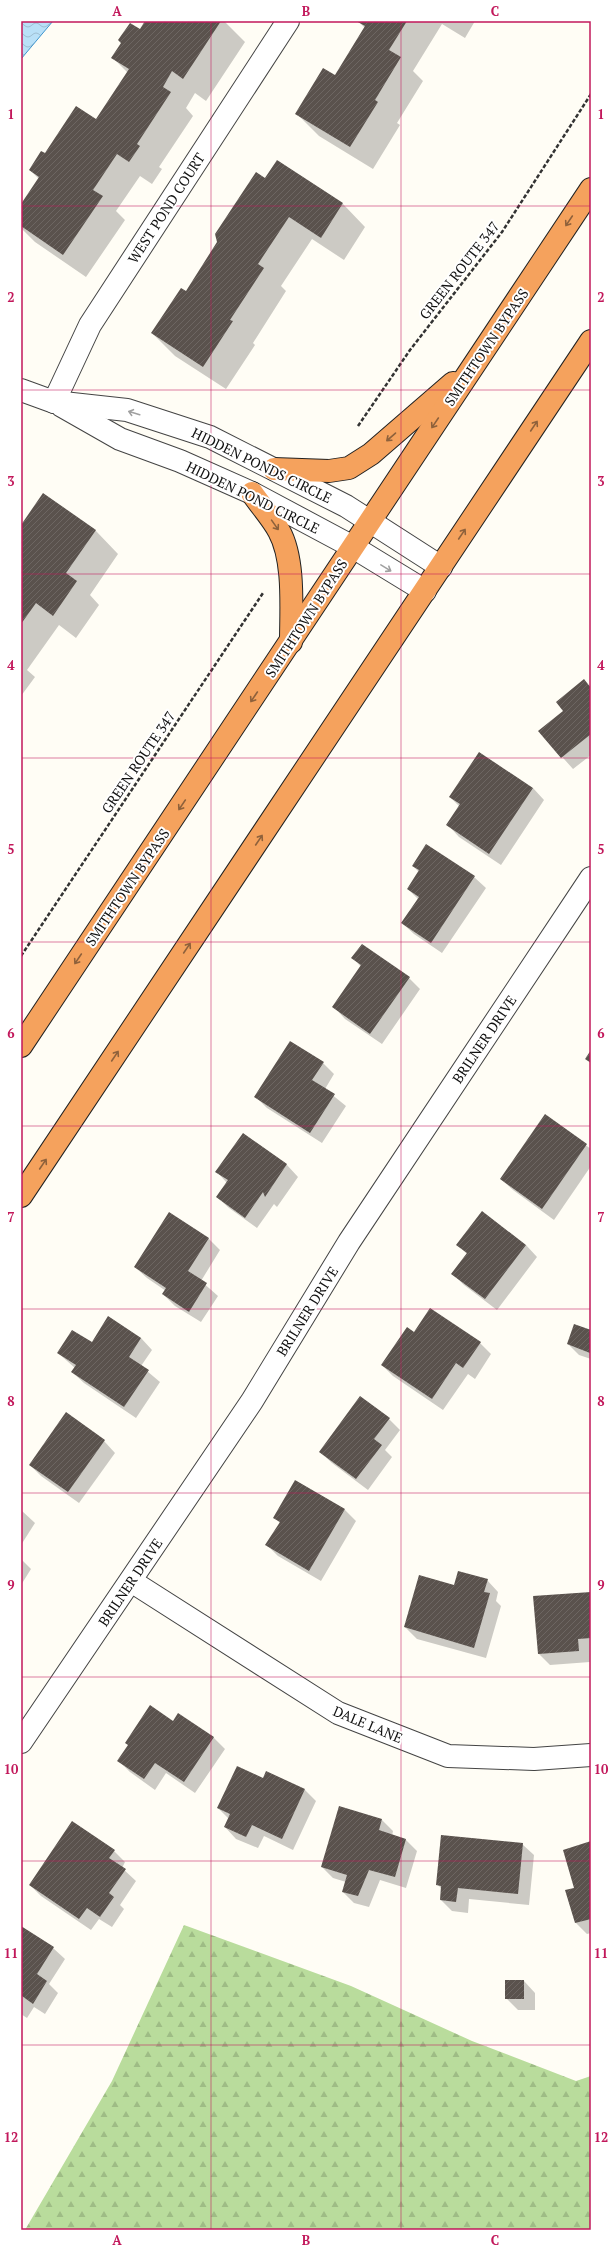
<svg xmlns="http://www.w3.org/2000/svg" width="612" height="2251" viewBox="0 0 612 2251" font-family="'PT Serif',serif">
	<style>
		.forest { fill: url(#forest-firs) }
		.water { fill: url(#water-waves); stroke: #3f96cf }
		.shadow { fill: #0003 }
		.building { fill: url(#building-hatch) }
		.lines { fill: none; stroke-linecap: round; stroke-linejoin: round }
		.street-casing { stroke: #444; stroke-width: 24 }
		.highway-casing { stroke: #222; stroke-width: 24 }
		.path { stroke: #333; stroke-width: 2.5; stroke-dasharray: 4 2; stroke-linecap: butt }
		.street { stroke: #fff; stroke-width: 22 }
		.highway { stroke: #f5a25d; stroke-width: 22 }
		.oneway { stroke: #8e613b }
		.oneway2 { stroke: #a0a0a0 }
		.grid { fill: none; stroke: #c2185b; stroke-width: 1; stroke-opacity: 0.55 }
		.labels { text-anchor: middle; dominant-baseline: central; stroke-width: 4; stroke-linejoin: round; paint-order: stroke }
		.street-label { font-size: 14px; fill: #111; stroke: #fff }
		.neatline { fill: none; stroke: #c2185b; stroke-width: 1.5 }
		.grid-label { font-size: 13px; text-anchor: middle; font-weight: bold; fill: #c2185b }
	</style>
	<defs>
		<pattern id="forest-firs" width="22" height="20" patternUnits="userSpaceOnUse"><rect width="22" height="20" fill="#b9dc9c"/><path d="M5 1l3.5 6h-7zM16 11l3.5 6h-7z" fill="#9ebc85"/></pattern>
		<pattern id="water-waves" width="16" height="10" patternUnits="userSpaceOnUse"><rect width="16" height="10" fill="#b9e0f7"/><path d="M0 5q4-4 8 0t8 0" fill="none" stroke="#9ebfd3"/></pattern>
		<pattern id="building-hatch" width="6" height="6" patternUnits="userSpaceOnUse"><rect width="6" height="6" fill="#5a524d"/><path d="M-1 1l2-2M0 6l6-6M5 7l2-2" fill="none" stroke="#6d6662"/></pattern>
	</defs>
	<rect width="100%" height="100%" fill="#fffdf5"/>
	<path class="forest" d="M184 1925 351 1986 472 2041 576 2081 591 2076V2230H25L112 2081Z"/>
	<path class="water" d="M21 21H53L21 59Z"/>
	<g class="shadow">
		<path d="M146 21H224L245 42 206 101 195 93 186 108 193 116 159 167 162 169 152 184 140 176 116 211 125 220 86 277 35 242 21 228V206L39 179 30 170 45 155 96 120 128 73 112 57 140 30Z"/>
		<path d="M358 21H475L465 38 442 24 413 71 423 81 397 123 400 125 373 169 319 136 296 113 336 77 365 28Z"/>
		<path d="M277 161 343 204 365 227 344 260 312 239 281 286 286 291 253 343 255 345 226 389 175 356 152 333 186 293 218 243Z"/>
		<path d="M44 495 96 531 118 554 90 595 99 605 76 638 59 625 27 670 35 677 21 696V527Z"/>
		<path d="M584 681 591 688V755L573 769 539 731 564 711Z"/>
		<path d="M533 788 544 800 501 865 459 837 448 825 460 807 450 797Z"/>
		<path d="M427 845 474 877 486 888 442 953 414 934 402 923 418 899 408 889 419 872 413 866Z"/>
		<path d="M353 958 409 978 420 989 382 1044 345 1019 334 1007 361 967Z"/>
		<path d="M323 1063 334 1074 325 1089 346 1106 322 1143 267 1108 256 1097Z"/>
		<path d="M545 1116 591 1149V1166L554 1220 513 1190 501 1179Z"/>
		<path d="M243 1135 287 1165 298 1177 277 1207 274 1204 257 1228 229 1208 217 1197 227 1183 217 1172Z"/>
		<path d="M169 1214 209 1239 220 1250 201 1281 218 1296 201 1322 175 1306 163 1294 166 1291 147 1278 135 1267Z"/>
		<path d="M458 1245H526L537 1257 497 1310 464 1285 453 1274 467 1254Z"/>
		<path d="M109 1317 141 1338 152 1350 141 1366 160 1382 136 1418 84 1383 72 1372 75 1368 58 1353 92 1343Z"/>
		<path d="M575 1325 591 1331V1359L579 1355 568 1344Z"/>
		<path d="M415 1333 480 1343 491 1354 475 1379 468 1374 443 1410 393 1376 382 1365Z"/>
		<path d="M389 1419 400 1430 385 1450 392 1457 368 1490 332 1463 320 1452Z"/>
		<path d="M104 1441 115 1453 79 1503 41 1476 30 1465Z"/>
		<path d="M296 1481 345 1510 356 1521 321 1581 278 1556 267 1545 280 1523 275 1518Z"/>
		<path d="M21 1510 35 1523 21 1545Z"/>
		<path d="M21 1559 31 1569 21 1585Z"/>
		<path d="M487 1580 498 1592 496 1601 501 1606 486 1658 417 1639 405 1627 455 1586Z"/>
		<path d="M591 1593 590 1662 550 1665 539 1654 534 1597Z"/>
		<path d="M179 1715 214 1738 225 1749 195 1793 166 1773 155 1790 130 1772 119 1761 129 1746 126 1743 174 1722Z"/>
		<path d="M263 1780 305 1790 316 1801 293 1850 264 1836 258 1848 236 1839 225 1827 229 1819 218 1808Z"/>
		<path d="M340 1807 382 1820 393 1831 392 1836 406 1840 417 1851 406 1888 380 1880 369 1907 354 1903 343 1892 346 1882 333 1878 322 1867Z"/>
		<path d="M591 1842V1933L587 1934 576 1923 567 1891 575 1888Z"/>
		<path d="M522 1844 534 1855 529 1905 469 1899 468 1913 452 1911 441 1900 442 1889 438 1885Z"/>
		<path d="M114 1851 125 1862 122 1868 136 1881 120 1905 124 1909 112 1927 99 1919 91 1930 41 1896 30 1885Z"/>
		<path d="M21 1927 53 1948 65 1959 49 1984 58 1993 45 2014 34 2007 27 2018 21 2014Z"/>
		<path d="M524 1981 535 1993V2010H518L506 1998Z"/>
	</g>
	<g class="building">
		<path d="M145 21H221L183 79 172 71 163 87 171 92 137 144 140 146 129 162 117 154 93 190 103 196 63 255 21 226V204L39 177 29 170 41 151 45 153 76 106 96 119 129 69 111 58 121 43 118 40 130 23 140 29Z"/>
		<path d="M356 21H407L389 50 401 57 375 100 378 102 350 147 295 114 323 68 335 75 365 26Z"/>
		<path d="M277 160 343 203 321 238 289 217 258 264 264 268 230 320 233 321 203 367 151 333 181 288 186 291 217 242 215 234 256 172 265 178Z"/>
		<path d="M43 493 96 530 66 573 77 581 53 616 36 603 21 624V525Z"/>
		<path d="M584 679 591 688V734L561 758 538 731 563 711 556 702Z"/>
		<path d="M479 752 533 788 489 854 446 825 460 804 449 797Z"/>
		<path d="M426 844 475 876 431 943 401 923 419 897 407 889 419 870 412 866Z"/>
		<path d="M362 944 410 977 370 1034 332 1007 361 965 351 958Z"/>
		<path d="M290 1041 324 1062 312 1080 335 1094 310 1133 254 1097Z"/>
		<path d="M591 1050V1063L585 1059Z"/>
		<path d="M545 1114 587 1144 542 1209 500 1179Z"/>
		<path d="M243 1133 287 1164 265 1197 263 1192 245 1218 216 1197 228 1180 215 1172Z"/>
		<path d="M482 1211 526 1245 485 1299 451 1274 467 1253 456 1245Z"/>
		<path d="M169 1212 209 1238 188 1271 207 1283 189 1312 162 1294 166 1288 134 1267Z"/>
		<path d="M430 1308 481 1342 463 1368 456 1363 432 1399 381 1365 407 1327 414 1332Z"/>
		<path d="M108 1316 141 1338 129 1357 149 1370 124 1407 71 1372 76 1365 57 1353 72 1330 92 1342Z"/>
		<path d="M574 1324 591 1330 590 1353 567 1344Z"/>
		<path d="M360 1396 390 1418 374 1439 382 1445 356 1479 319 1452Z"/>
		<path d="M66 1412 105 1440 68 1492 29 1465Z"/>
		<path d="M295 1480 345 1509 309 1571 265 1545 280 1522 273 1518Z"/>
		<path d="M458 1571 488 1579 484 1592 490 1593 474 1648 404 1627 419 1575 454 1585Z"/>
		<path d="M591 1592V1638L578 1639 579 1651 538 1654 533 1596Z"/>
		<path d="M150 1705 173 1721 178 1713 214 1737 184 1782 155 1763 144 1779 117 1761 128 1745 125 1743Z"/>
		<path d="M237 1766 263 1778 266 1771 305 1789 282 1839 252 1825 246 1837 224 1827 230 1814 217 1808Z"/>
		<path d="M339 1806 382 1819 379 1830 406 1839 395 1877 369 1870 358 1896 342 1892 347 1875 321 1867Z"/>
		<path d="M72 1821 115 1850 109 1858 126 1869 109 1893 114 1897 100 1917 87 1908 79 1919 29 1885Z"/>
		<path d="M441 1835 523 1843 518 1894 458 1888 456 1902 440 1900 441 1886 436 1885Z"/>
		<path d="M591 1841V1919L575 1923 565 1890 574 1888 563 1850Z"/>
		<path d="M21 1926 54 1947 37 1974 47 1981 33 2004 22 1996 21 1998Z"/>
		<rect x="505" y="1980" width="19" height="19"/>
	</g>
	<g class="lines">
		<g class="street-casing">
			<g id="street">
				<path d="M21 390 54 402 127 410 210 437 346 506 441 567"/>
				<path d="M54 402 90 325 288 21"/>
				<path d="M62 406 120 439 180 461 252 493 353 547 425 591"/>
				<path d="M131 1581 338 1713 448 1756 534 1759 591 1755"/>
				<path d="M21 1742 252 1401 349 1242 591 878"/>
			</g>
		</g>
		<g class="highway-casing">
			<g id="highway">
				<path d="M274 469 329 471 349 468 371 454 453 383"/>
				<path d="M252 493C261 506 272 518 279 531 295 560 291 609 291 642"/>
				<path d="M21 1046 591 189"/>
				<path d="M21 1196 591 341"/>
			</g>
		</g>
		<g class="path">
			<path d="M358 426 410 350 502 232 591 94"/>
			<path d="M21 956 263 593"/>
		</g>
		<use href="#street" class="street"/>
		<use href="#highway" class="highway"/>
	</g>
	<defs><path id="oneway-shaft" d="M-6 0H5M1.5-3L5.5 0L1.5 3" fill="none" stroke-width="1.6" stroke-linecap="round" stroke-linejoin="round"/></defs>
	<g class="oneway">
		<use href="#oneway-shaft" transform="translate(569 221) rotate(124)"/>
		<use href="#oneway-shaft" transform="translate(435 423) rotate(124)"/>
		<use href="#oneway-shaft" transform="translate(534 426) rotate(-56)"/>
		<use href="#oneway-shaft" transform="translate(391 437) rotate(139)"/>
		<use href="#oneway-shaft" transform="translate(275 525) rotate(55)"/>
		<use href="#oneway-shaft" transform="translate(462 534) rotate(-56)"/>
		<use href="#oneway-shaft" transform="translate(254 697) rotate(124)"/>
		<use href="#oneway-shaft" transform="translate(182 805) rotate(124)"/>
		<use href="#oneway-shaft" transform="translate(259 840) rotate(-56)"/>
		<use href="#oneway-shaft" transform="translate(187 948) rotate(-56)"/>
		<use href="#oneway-shaft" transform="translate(78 959) rotate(124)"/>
		<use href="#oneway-shaft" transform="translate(115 1056) rotate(-56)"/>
		<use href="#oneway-shaft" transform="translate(43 1164) rotate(-56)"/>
	</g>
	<g class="oneway2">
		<use href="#oneway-shaft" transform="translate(134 413) rotate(-163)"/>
		<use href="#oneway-shaft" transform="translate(386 568) rotate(31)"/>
	</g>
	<path class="grid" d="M211 21V2230M401 21V2230M21 206H591M21 390H591M21 574H591M21 758H591M21 942H591M21 1126H591M21 1309H591M21 1493H591M21 1677H591M21 1861H591M21 2045H591"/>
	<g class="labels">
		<g class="street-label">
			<text transform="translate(166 208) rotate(-57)">WEST POND COURT</text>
			<text transform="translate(459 270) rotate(-52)">GREEN ROUTE 347</text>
			<text transform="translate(486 347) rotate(-56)">SMITHTOWN BYPASS</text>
			<text transform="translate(262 465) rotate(26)">HIDDEN PONDS CIRCLE</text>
			<text transform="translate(253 497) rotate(26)">HIDDEN POND CIRCLE</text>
			<text transform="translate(306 618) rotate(-57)">SMITHTOWN BYPASS</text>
			<text transform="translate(138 762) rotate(-56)">GREEN ROUTE 347</text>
			<text transform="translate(127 887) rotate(-56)">SMITHTOWN BYPASS</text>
			<text transform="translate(484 1039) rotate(-56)">BRILNER DRIVE</text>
			<text transform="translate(307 1311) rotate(-58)">BRILNER DRIVE</text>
			<text transform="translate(130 1582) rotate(-56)">BRILNER DRIVE</text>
			<text transform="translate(368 1724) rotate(23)">DALE LANE</text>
		</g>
	</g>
	<rect width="612" height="2251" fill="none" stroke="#ffffff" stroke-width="44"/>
	<rect x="22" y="22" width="568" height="2207" class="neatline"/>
	<g class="grid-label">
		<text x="117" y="16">A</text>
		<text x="306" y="16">B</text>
		<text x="495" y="16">C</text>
		<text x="11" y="119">1</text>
		<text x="601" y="119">1</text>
		<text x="11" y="302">2</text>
		<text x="601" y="302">2</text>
		<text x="11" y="486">3</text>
		<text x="601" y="486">3</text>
		<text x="11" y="670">4</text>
		<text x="601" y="670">4</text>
		<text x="11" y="854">5</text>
		<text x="601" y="854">5</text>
		<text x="11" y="1038">6</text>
		<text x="601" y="1038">6</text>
		<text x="11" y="1222">7</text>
		<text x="601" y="1222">7</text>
		<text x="11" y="1406">8</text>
		<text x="601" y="1406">8</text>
		<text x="11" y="1590">9</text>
		<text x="601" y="1590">9</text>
		<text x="11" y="1774">10</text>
		<text x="601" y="1774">10</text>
		<text x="11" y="1958">11</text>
		<text x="601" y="1958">11</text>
		<text x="11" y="2142">12</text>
		<text x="601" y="2142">12</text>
		<text x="117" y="2245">A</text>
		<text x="306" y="2245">B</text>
		<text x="495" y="2245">C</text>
	</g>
</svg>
